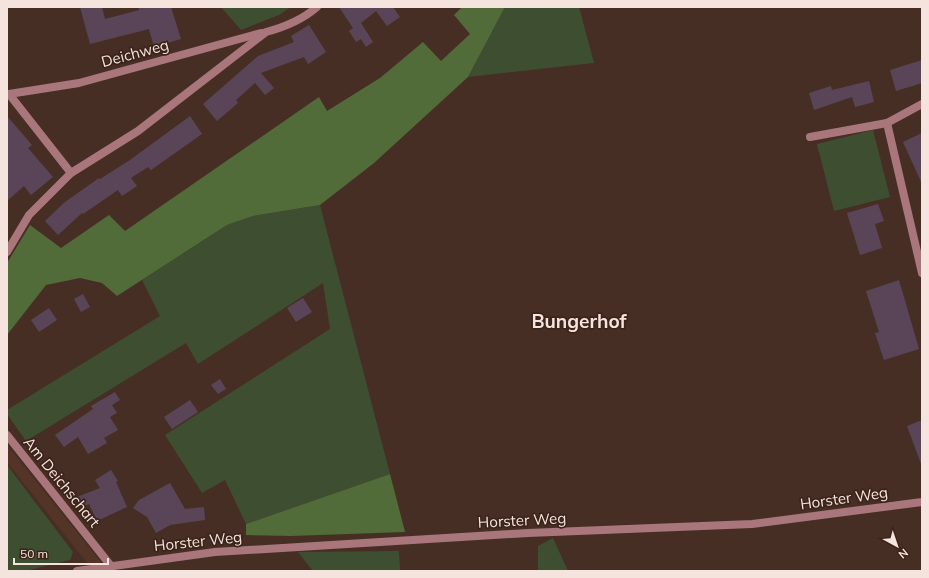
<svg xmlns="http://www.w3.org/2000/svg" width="929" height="578" viewBox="0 0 929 578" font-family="Mulish,sans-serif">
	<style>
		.built { fill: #543427 }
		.green { fill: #3e4e31 }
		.forest { fill: #516c38 }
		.building { fill: #5a4558 }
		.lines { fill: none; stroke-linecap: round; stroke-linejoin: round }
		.minor { stroke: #a9767c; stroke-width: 8 }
		.tertiary { stroke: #a9767c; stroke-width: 8 }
		.labels { text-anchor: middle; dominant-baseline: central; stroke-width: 3.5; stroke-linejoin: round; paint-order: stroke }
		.street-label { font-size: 15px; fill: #f4e4dd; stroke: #3c241a }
		.district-label { font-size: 19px; font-weight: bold; fill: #f4e4dd; stroke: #3c241a }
	</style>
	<rect width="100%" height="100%" fill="#472e24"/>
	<path class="built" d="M7 445 108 571H94L76 549 7 462Z"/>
	<g class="green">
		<path d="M221 7H291L279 15 241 30Z"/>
		<path d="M505 7H579L594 63 468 77Z"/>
		<path d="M873 130 890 197 834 211 817 144Z"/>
		<path d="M320 205 390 474 246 524 225 480 202 493 165 435 330 329 323 283 198 364 186 343 26 441 7 414V410L160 316 142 280 227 225 253 216Z"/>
		<path d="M7 465 73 552 70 560 25 571H7Z"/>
		<path d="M553 538 568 571H538V546Z"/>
		<path d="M399 551 400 571H313L298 552Z"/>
	</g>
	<g class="forest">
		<path d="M462 7H505L468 77 374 163 320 205 253 216 227 225 117 296 102 283 80 278 46 285 7 335V263L30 225 61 248 109 215 125 231 319 97 327 111 380 78 423 42 441 61 470 34 454 15Z"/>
		<path d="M390 474 405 532 291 536 246 535V524Z"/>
	</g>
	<g class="building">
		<path d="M80 7H102L105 19 139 10V7H171L181 39 154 47 149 29 90 44Z"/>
		<path d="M339 7H393L400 17 387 26 376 11 361 23 373 42 366 47 361 39 356 42 349 31 353 28Z"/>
		<path d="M309 25 326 52 308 64 304 57 261 73 274 88 265 95 255 83 236 100 238 103 217 121 203 104 258 56 294 42 291 36Z"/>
		<path d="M922 60V83L896 91 890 70Z"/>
		<path d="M869 81 874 102 855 107 852 97 814 110 809 93 831 86 832 90Z"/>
		<path d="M7 116 32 145 28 148 53 177 31 195 24 186 7 201Z"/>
		<path d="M190 116 202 134 151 170 148 167 131 178 137 186 122 196 118 190 83 214 82 213 58 235 45 221 65 202 99 178 100 179 130 160Z"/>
		<path d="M922 133V184L903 142Z"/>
		<path d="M878 204 884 221 875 224 882 248 860 255 847 213Z"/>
		<path d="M899 280 919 349 884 360 875 333 879 332 866 291Z"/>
		<path d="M83 294 90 307 81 312 74 299Z"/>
		<path d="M303 298 312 312 296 322 287 308Z"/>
		<path d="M49 308 57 320 39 332 31 320Z"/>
		<path d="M220 379 226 389 218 394 211 385Z"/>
		<path d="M115 392 120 400 112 405 117 413 110 417 118 430 104 438 107 443 88 454 78 437 64 447 55 435 93 409 91 406Z"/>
		<path d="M190 400 198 412 172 429 164 417Z"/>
		<path d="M922 420V463L921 464 907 426Z"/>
		<path d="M111 470 118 481 116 482 127 507 97 521 89 504 81 507 77 497 100 488 95 480Z"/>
		<path d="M170 483 185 509 204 507 205 520 170 525 156 533 147 517 133 508 139 500Z"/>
	</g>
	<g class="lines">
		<g class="minor">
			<path d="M7 94H9L71 173 138 131 266 32C285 27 302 20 317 7"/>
			<path d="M9 94 79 83 261 33"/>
			<path d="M887 123 922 273"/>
			<path d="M810 137 887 123 922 104"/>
			<path d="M7 252 29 215 71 173"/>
			<path d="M7 435 111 566"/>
		</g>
		<path class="tertiary" d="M77 571 215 552 528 533 752 524 922 502"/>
	</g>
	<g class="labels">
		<g class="street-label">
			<text transform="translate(135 53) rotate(-15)">Deichweg</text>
			<text transform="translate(62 482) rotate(51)">Am Deichschart</text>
			<text transform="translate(844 498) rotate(-8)">Horster Weg</text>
			<text transform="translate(522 520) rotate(-3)">Horster Weg</text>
			<text transform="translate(198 541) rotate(-6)">Horster Weg</text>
		</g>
		<g class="district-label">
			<text x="579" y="321">Bungerhof</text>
		</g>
	</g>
	<rect width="929" height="578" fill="none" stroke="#f4e4dd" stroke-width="16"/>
	<g transform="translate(897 546) rotate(140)" stroke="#3c241a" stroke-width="3" paint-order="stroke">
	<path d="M0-3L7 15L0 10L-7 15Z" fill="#f4e4dd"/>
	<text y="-6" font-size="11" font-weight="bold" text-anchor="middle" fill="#f4e4dd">N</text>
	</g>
	<path d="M14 558v6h94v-6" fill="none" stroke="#f4e4dd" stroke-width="2"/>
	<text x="20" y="558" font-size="12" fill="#f4e4dd" stroke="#3c241a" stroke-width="3" paint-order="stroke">50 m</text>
</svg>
